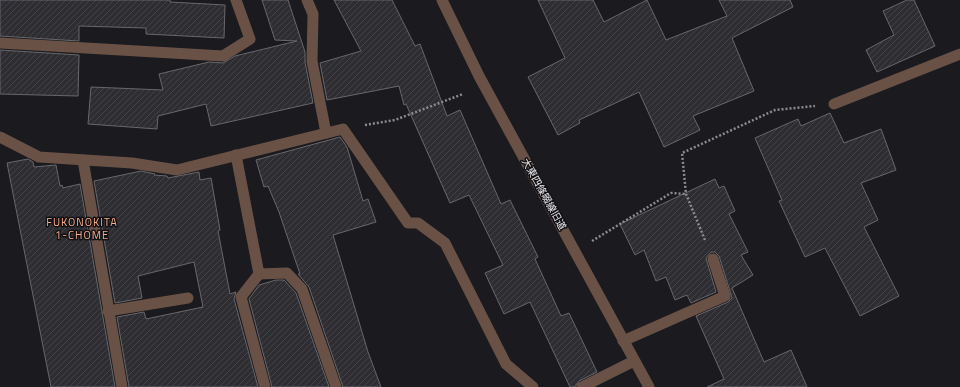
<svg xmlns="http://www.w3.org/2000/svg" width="960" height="387" viewBox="0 0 960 387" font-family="'Titillium Web','Noto Sans JP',sans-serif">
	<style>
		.building { fill: url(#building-hatch); stroke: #67676c }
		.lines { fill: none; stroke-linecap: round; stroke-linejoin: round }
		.path { stroke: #8c8c90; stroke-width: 2.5; stroke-dasharray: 2 2; stroke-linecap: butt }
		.service { stroke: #695146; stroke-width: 11 }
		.minor { stroke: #695146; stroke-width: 11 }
		.labels { text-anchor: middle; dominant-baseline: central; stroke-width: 3; stroke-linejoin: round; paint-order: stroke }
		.street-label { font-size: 10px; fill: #ededf1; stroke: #111115 }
		.neighbourhood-label { font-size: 11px; letter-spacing: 1px; fill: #f8ad8b; stroke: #111115 }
	</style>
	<defs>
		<pattern id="building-hatch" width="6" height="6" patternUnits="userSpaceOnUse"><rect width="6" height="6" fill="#2d2d32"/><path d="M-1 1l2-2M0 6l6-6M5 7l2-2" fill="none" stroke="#424246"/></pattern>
	</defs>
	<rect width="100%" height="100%" fill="#1a1a1f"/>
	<g class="building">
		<path d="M0 0H170V2L225 5 224 38 146 34V28L79 26V41L0 36Z"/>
		<path d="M262 0H288L305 52V62L313 103 211 126 206 104 158 116 157 129 88 124 91 87 163 90 159 74 209 62 223 63 235 56 297 41 275 40Z"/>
		<path d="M334 0H392L415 46 420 44 447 116 460 110 501 204 510 200 538 257 535 259 561 316 569 313 597 372 579 381 575 387H570L530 302 504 314 485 273 503 265 469 195 450 203 406 104 404 105 399 86 327 100 320 63 361 51Z"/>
		<path d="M538 0H593L604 22 647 0 666 40 727 16 719 0H790L793 7 732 38 754 91 693 116 700 130 664 147 639 92 579 120 580 123 558 135 528 77 565 58Z"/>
		<path d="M907 0H914L935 46 877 72 866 50 894 35 883 11Z"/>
		<path d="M0 50 79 55 78 96 0 94Z"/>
		<path d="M830 113 844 143 881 129 896 170 861 183 878 220 864 227 899 296 860 316 825 248 805 257 779 201 782 200 755 138 798 119 801 126Z"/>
		<path d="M340 137 347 147 363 201 368 199 376 222 333 235 368 352 381 387H343L309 287 298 274H300L279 212 268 186 264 187 256 160Z"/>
		<path d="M28 159 33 162 34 167 56 165 60 186 62 185 63 188 80 184 115 387H51L7 163Z"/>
		<path d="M141 171 155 174 154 175 167 176 168 178 199 172 200 180 211 178 220 230 218 231 230 294 236 292 234 299 258 387H129L117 317 144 312 146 319 203 307 194 262 138 276 142 298 115 303 94 181Z"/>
		<path d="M715 179 719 188 724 186 735 211 729 214 748 252 741 255 753 275 732 288 764 362 791 350 807 387H707L724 379 696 316 728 302 732 298 719 256 715 252H711L706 258 716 292 691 303 687 295 675 300 666 277 656 281 644 250 635 255 620 224Z"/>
		<path d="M276 280H284L296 293 329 387H272L249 299 259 285Z"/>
	</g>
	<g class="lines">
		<g class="path">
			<path d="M365 125 395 120 463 94"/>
			<path d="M705 240 686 194 682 153 775 110 815 106"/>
			<path d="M592 241 671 193 686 194"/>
		</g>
		<g class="service">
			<path d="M307 0 313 14 312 61 326 133"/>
			<path d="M834 104 960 54"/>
			<path d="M623 341 725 296 713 259"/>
		</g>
		<g class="minor">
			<path d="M442 0 479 76 649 387"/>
			<path d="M0 43 223 56 250 39 236 0"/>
			<path d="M0 137 39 157 132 163 177 170 343 129 408 223H418L445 243 506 364 533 387"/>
			<path d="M236 155 259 274 287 273 302 289 336 387"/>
			<path d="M83 160 122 387"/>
			<path d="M259 274 241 297 265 387"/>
			<path d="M108 311 188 298"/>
			<path d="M582 387 634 361"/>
		</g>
	</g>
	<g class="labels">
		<g class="street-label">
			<text transform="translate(544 194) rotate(61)">大東四條畷線旧道</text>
		</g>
		<g class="neighbourhood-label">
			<text x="82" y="222">FUKONOKITA<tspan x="82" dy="13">1-CHOME</tspan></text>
		</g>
	</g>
</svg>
